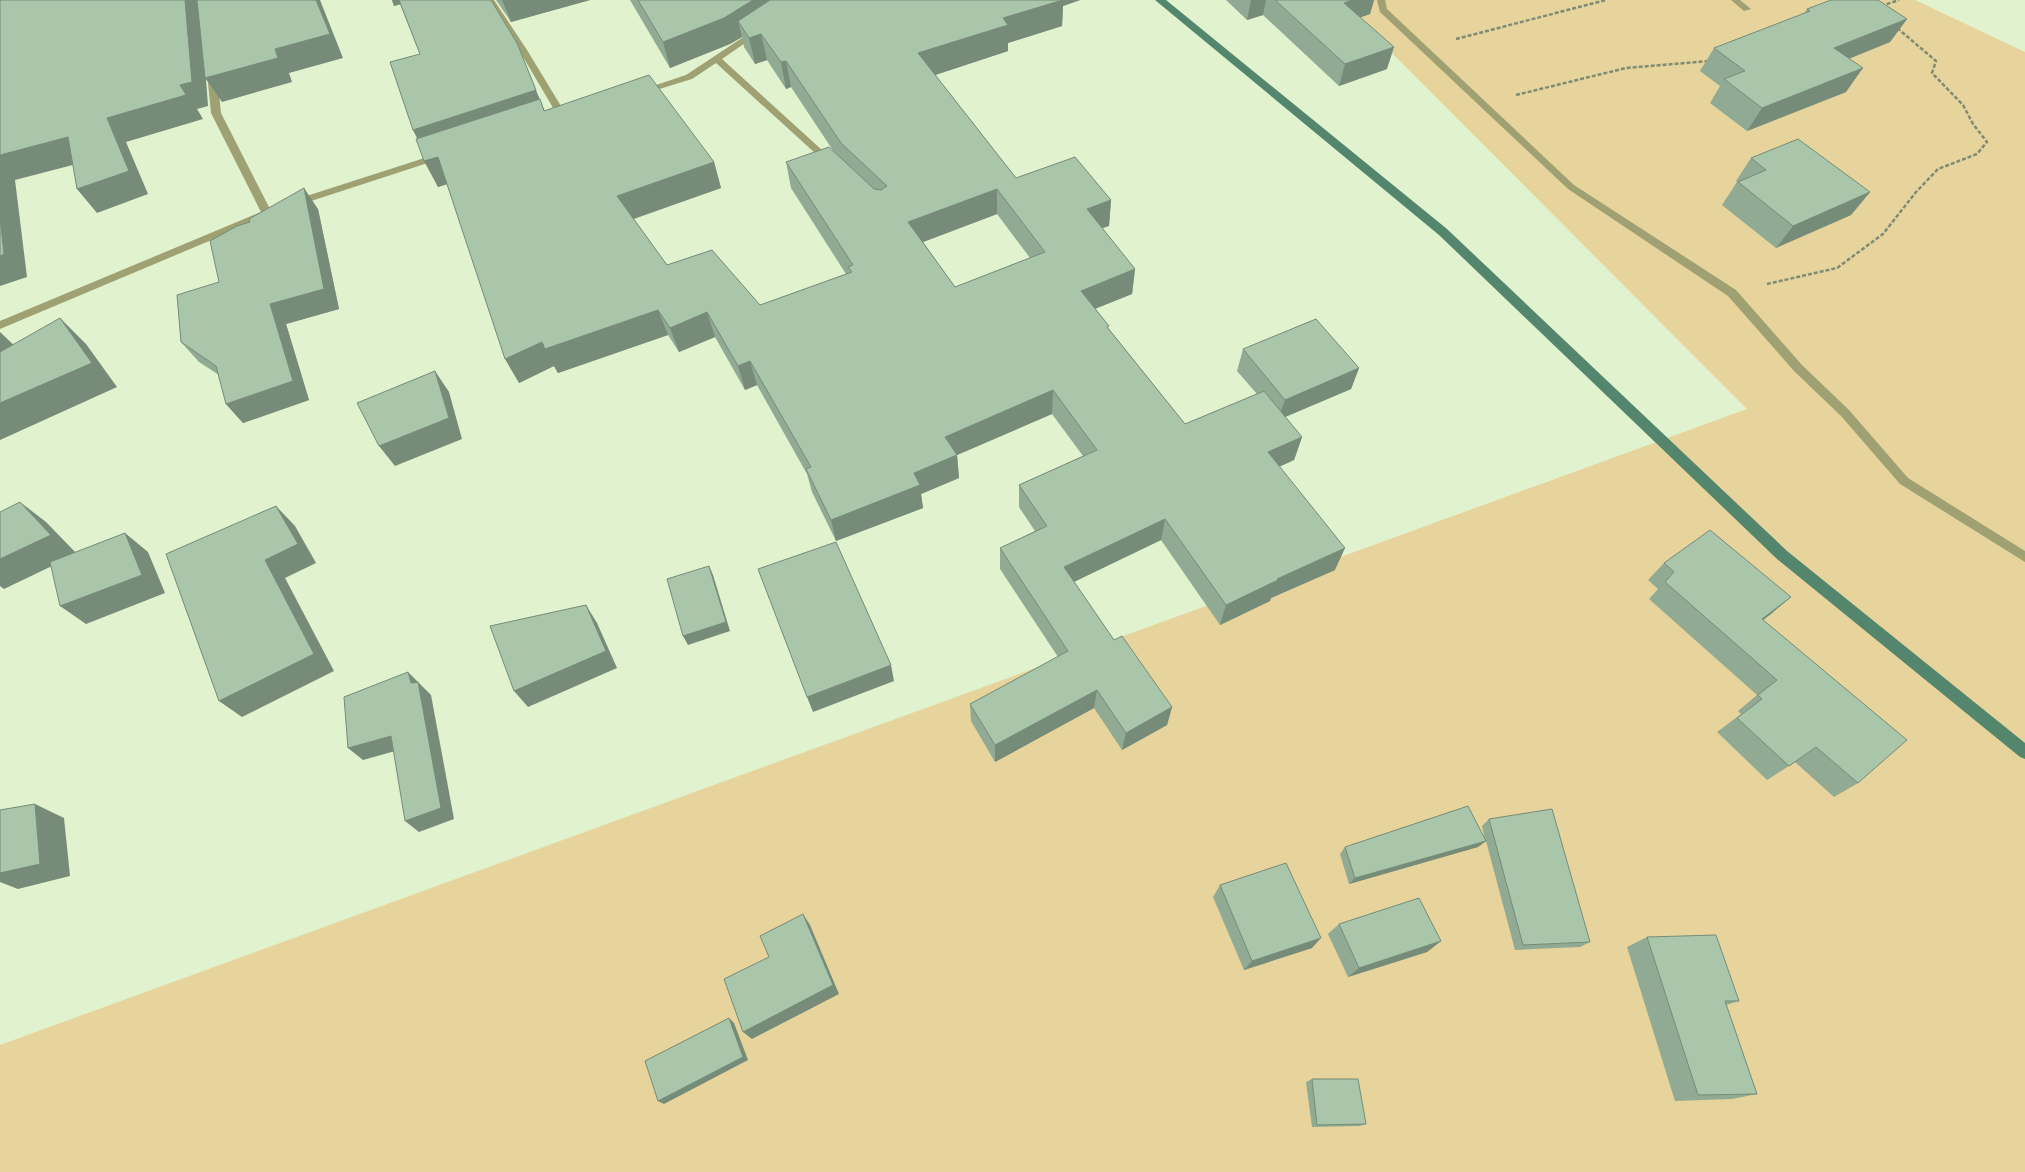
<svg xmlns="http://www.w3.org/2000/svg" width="2025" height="1172" viewBox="0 0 2025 1172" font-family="'Fira Sans Condensed',sans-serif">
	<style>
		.green { fill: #e6d49c }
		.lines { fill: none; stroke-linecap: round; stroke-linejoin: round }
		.stream { fill: #54856d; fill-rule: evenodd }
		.path { stroke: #808b74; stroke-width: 2.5; stroke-dasharray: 4 2; stroke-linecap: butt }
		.minor { fill: #9fa173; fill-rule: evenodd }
		.wall { fill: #91aa93; fill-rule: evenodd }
		.shaded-wall { fill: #768b78 }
		.building { fill: #a9c6ab; stroke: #768b78; fill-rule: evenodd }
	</style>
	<rect width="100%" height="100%" fill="#e1f2cf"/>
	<path class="green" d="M1339 0H1915L2025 52V1172H0V1045L1747 409Z"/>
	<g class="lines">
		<path class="stream" d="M1155 0H1166L1447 229 1787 551 2025 743V759L2020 757 1777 559 1439 235Z"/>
		<g class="path">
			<path d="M1881 6 1899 0"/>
			<path d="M1456 39 1606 0"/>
			<path d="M1516 95 1626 68 1709 61"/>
			<path d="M1767 284 1837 268 1883 234 1916 192 1938 169 1977 154 1987 142 1973 124 1963 105 1932 73 1936 61 1896 27"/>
		</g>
		<g class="minor">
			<path d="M486 0H494L527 50 567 116 565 118H559L519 50Z"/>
			<path d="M1377 0H1385L1387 9 1574 185 1736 290 1802 365 1849 410 1908 478 2025 551V562L1900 484 1841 416 1794 371 1728 296 1568 189 1380 12Z"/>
			<path d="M1731 0H1740L1751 9 1744 11Z"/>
			<path d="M754 30 761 32 722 59 833 160V164H827L716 63 692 79 643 94 638 91 686 75Z"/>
			<path d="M212 70 217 73 221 113 272 213 271 215 0 329V321L261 212 211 113 207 73Z"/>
			<path d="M440 153 445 156 443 158 299 205 295 206 290 203 291 201Z"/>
		</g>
	</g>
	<g class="wall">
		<path d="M392 0H491L545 111 714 162 721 188 634 219 667 265 760 305 846 274 791 188 786 162 834 152 791 87 786 89 767 60 755 64 744 47 742 37 730 44 670 68 630 0H1080L1063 6 1062 26 1008 43V51L935 75 1016 178 1111 200 1109 226 1102 228 1135 269 1132 294 1095 309 1109 329 1185 424 1257 394 1237 371 1243 349 1359 368 1351 389 1285 417 1302 437 1294 460 1279 467 1335 570 1271 598 1270 601 1220 625 1161 540 1074 582 1114 640 1172 707 1167 725 1122 750 1094 708 995 762 971 721 970 704 1058 657 1000 569V548L1035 531 1019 507V485L1083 456 1052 414 957 455 959 478 921 494 923 508 836 541 812 492 807 474 757 385 745 390 715 337 679 352 668 335 558 373 554 366 519 383 447 184 438 187 417 138 413 130 420 54 400 4 394 6ZM997 214 1030 258 955 287 923 242Z"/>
		<path d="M496 0H590L511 22Z"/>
		<path d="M1226 0H1374L1370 14 1361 17 1387 69 1339 86 1263 15 1247 20Z"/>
		<path d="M1807 9 1907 19 1890 42 1849 59 1846 92 1747 131 1710 103 1720 86 1700 71 1714 48 1804 14Z"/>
		<path d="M1751 158 1870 192 1851 215 1776 248 1722 205 1737 182 1736 181Z"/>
		<path d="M318 209 339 309 286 324 309 400 243 423 226 404 219 375 199 362 181 342 219 282Z"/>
		<path d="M1664 563 1791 597 1763 620 1858 783 1834 797 1795 762 1767 780 1717 732 1741 714 1738 711 1757 695 1649 599 1658 589 1648 580Z"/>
		<path d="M1489 819 1590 942 1580 947 1515 950 1486 841 1478 847 1349 884 1340 854 1345 847 1485 840 1482 826Z"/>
		<path d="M1220 885 1312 948 1244 970 1213 897Z"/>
		<path d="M1339 924 1441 941 1427 952 1348 977 1328 934Z"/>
		<path d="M1647 937 1739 1001 1726 1005 1757 1094 1732 1099 1675 1101 1627 947Z"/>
		<path d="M1312 1079 1366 1124 1360 1126 1312 1127 1306 1082Z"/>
	</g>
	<g class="shaded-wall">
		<path d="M185 0H199L275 49 316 0H320L343 58 289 73 292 82 222 102 206 79 208 106 197 109 203 119 126 142 148 194 97 213 77 189 107 118 180 85Z"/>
		<path d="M392 0H401L402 4 394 6Z"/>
		<path d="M502 0H590L511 22Z"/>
		<path d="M753 0H799L738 21 742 37 730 44 670 68 663 42Z"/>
		<path d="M1049 0H1080L1063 6 1062 26 1008 43V51L920 80 918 53Z"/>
		<path d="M1251 0H1266L1263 15 1247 20Z"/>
		<path d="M1352 0H1374L1370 14 1338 25 1344 3Z"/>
		<path d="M1907 19 1890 42 1818 71 1834 48Z"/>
		<path d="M761 34 767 60 755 64 749 38Z"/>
		<path d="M517 43 555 137 427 156 413 130Z"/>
		<path d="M1394 47 1387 69 1339 86 1345 64Z"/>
		<path d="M786 61 791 87 786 89 781 62Z"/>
		<path d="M1863 68 1846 92 1747 131 1762 108Z"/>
		<path d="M68 137 88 161 15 180 27 277 0 286V155Z"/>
		<path d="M438 157 451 183 438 187 424 161Z"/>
		<path d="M714 162 721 188 627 221 617 196Z"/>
		<path d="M304 188 318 209 339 309 286 324 309 400 243 423 226 404 270 304Z"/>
		<path d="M997 189V214L910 247 908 222Z"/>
		<path d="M1870 192 1851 215 1776 248 1793 226Z"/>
		<path d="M1111 200 1109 226 1085 234 1087 209Z"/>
		<path d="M1135 269 1132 294 1079 315 1081 291Z"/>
		<path d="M658 310 668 335 558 373 554 366 519 383 505 359 542 342Z"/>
		<path d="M707 312 715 337 679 352 670 328Z"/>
		<path d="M60 318 86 344 117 387 0 440V403Z"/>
		<path d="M0 332 19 350 0 352Z"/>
		<path d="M750 361 757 385 745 390 738 366Z"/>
		<path d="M1359 368 1351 389 1278 420 1285 400Z"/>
		<path d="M435 371 449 392 462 439 395 466 379 446Z"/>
		<path d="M1053 390 1052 414 957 455 959 478 921 494 923 508 836 541 831 520 914 473 945 437Z"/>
		<path d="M1302 437 1294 460 1260 475 1268 452Z"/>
		<path d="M20 502 46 522 77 554 4 589 0 586V559Z"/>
		<path d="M276 506 295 526 316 563 285 578 334 671 242 717 219 701 265 560Z"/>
		<path d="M1165 519 1161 540 1063 587 1064 567Z"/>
		<path d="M125 533 148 552 165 593 86 624 60 606Z"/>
		<path d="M1345 548 1335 570 1271 598 1270 601 1220 625 1226 605 1277 579Z"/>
		<path d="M709 566 713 575 730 631 688 645 683 636Z"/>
		<path d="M1791 597 1771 614 1743 635 1762 619Z"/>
		<path d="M586 605 597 623 617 668 528 707 514 691Z"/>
		<path d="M891 665 894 681 813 712 807 697Z"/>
		<path d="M408 672 431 695 454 819 419 832 405 821 411 683Z"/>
		<path d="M1097 690 1094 708 995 762V745Z"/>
		<path d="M1172 707 1167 725 1122 750 1126 733Z"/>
		<path d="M391 736 406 748 363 760 348 748Z"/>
		<path d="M35 804 64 818 70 876 18 889 0 882V873Z"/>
		<path d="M1486 841 1478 847 1349 884 1355 878Z"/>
		<path d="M803 914 810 925 839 994 752 1039 743 1032Z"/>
		<path d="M1321 938 1312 948 1244 970 1252 961Z"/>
		<path d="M1441 941 1427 952 1348 977 1359 968Z"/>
		<path d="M729 1018 734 1023 748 1060 664 1104 658 1101Z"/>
	</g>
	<g class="building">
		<path d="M0 0H185L192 82 180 85 186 95 107 118 129 171 77 189 68 137 0 155Z"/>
		<path d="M197 0H316L330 34 275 49 278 58 205 78Z"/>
		<path d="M399 0H491L517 43 536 90 413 130 390 62 420 54Z"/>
		<path d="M638 0H753L724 18 663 42Z"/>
		<path d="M770 0H1063L1003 18 1008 25 918 53 1016 178 1075 157 1111 200 1087 209 1135 269 1081 291 1109 326 1107 327 1185 424 1264 391 1302 437 1268 452 1345 548 1277 579 1278 580 1226 605 1165 519 1064 567 1114 640 1122 636 1172 707 1126 733 1097 690 995 745 970 704 1068 651 1000 548 1047 526 1019 485 1097 450 1053 390 945 437 957 455 914 473 920 485 831 520 806 469 811 467 750 361 738 366 707 312 670 328 658 310 545 349 542 342 505 359 438 157 424 161 416 139 540 99 544 111 649 75 714 162 617 196 667 265 712 250 760 305 852 272 848 267 853 265 786 162 829 147 874 189 881 190 887 186 841 143 786 61 781 62 761 34 749 38 738 21ZM997 189 1045 252 955 287 908 222Z"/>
		<path d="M1275 0H1352L1344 3 1394 47 1345 64Z"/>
		<path d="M1831 0H1878L1907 19 1834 48 1863 68 1762 108 1724 79 1745 71 1714 48 1810 11 1807 9Z"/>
		<path d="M1798 139 1870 192 1793 226 1738 182 1766 170 1751 158Z"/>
		<path d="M304 188 324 289 270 304 293 381 226 404 216 366 181 342 177 295 219 282 210 241 237 226 250 222 249 219Z"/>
		<path d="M0 217 4 254 0 256Z"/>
		<path d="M60 318 92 363 0 403V352Z"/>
		<path d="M1316 319 1359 368 1285 400 1243 349Z"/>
		<path d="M435 371 449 418 379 446 357 403Z"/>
		<path d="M20 502 51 535 0 559V512Z"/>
		<path d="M276 506 298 544 265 560 314 654 219 701 166 554Z"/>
		<path d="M1710 530 1791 597 1762 619 1907 740 1858 783 1816 747 1789 766 1737 718 1762 699 1758 695 1777 680 1665 582 1674 572 1664 563Z"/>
		<path d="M125 533 142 575 60 606 50 562Z"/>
		<path d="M836 542 891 665 807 697 758 569Z"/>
		<path d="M709 566 726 622 683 636 667 579Z"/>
		<path d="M586 605 606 651 514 691 490 626Z"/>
		<path d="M408 672 411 683 418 682 441 808 405 821 391 736 348 748 344 697Z"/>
		<path d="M35 804 40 864 0 873V810Z"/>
		<path d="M1468 806 1486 841 1355 878 1345 847Z"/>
		<path d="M1552 809 1590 942 1523 945 1489 819Z"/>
		<path d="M1286 863 1321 938 1252 961 1220 885Z"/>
		<path d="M1419 898 1441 941 1359 968 1339 924Z"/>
		<path d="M803 914 833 985 743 1032 724 979 769 957 760 936Z"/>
		<path d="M1716 935 1739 1001H1725L1757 1094 1698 1095 1647 937Z"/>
		<path d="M729 1018 743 1057 658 1101 645 1061Z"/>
		<path d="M1312 1079H1358L1366 1124 1317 1125Z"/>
	</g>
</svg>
